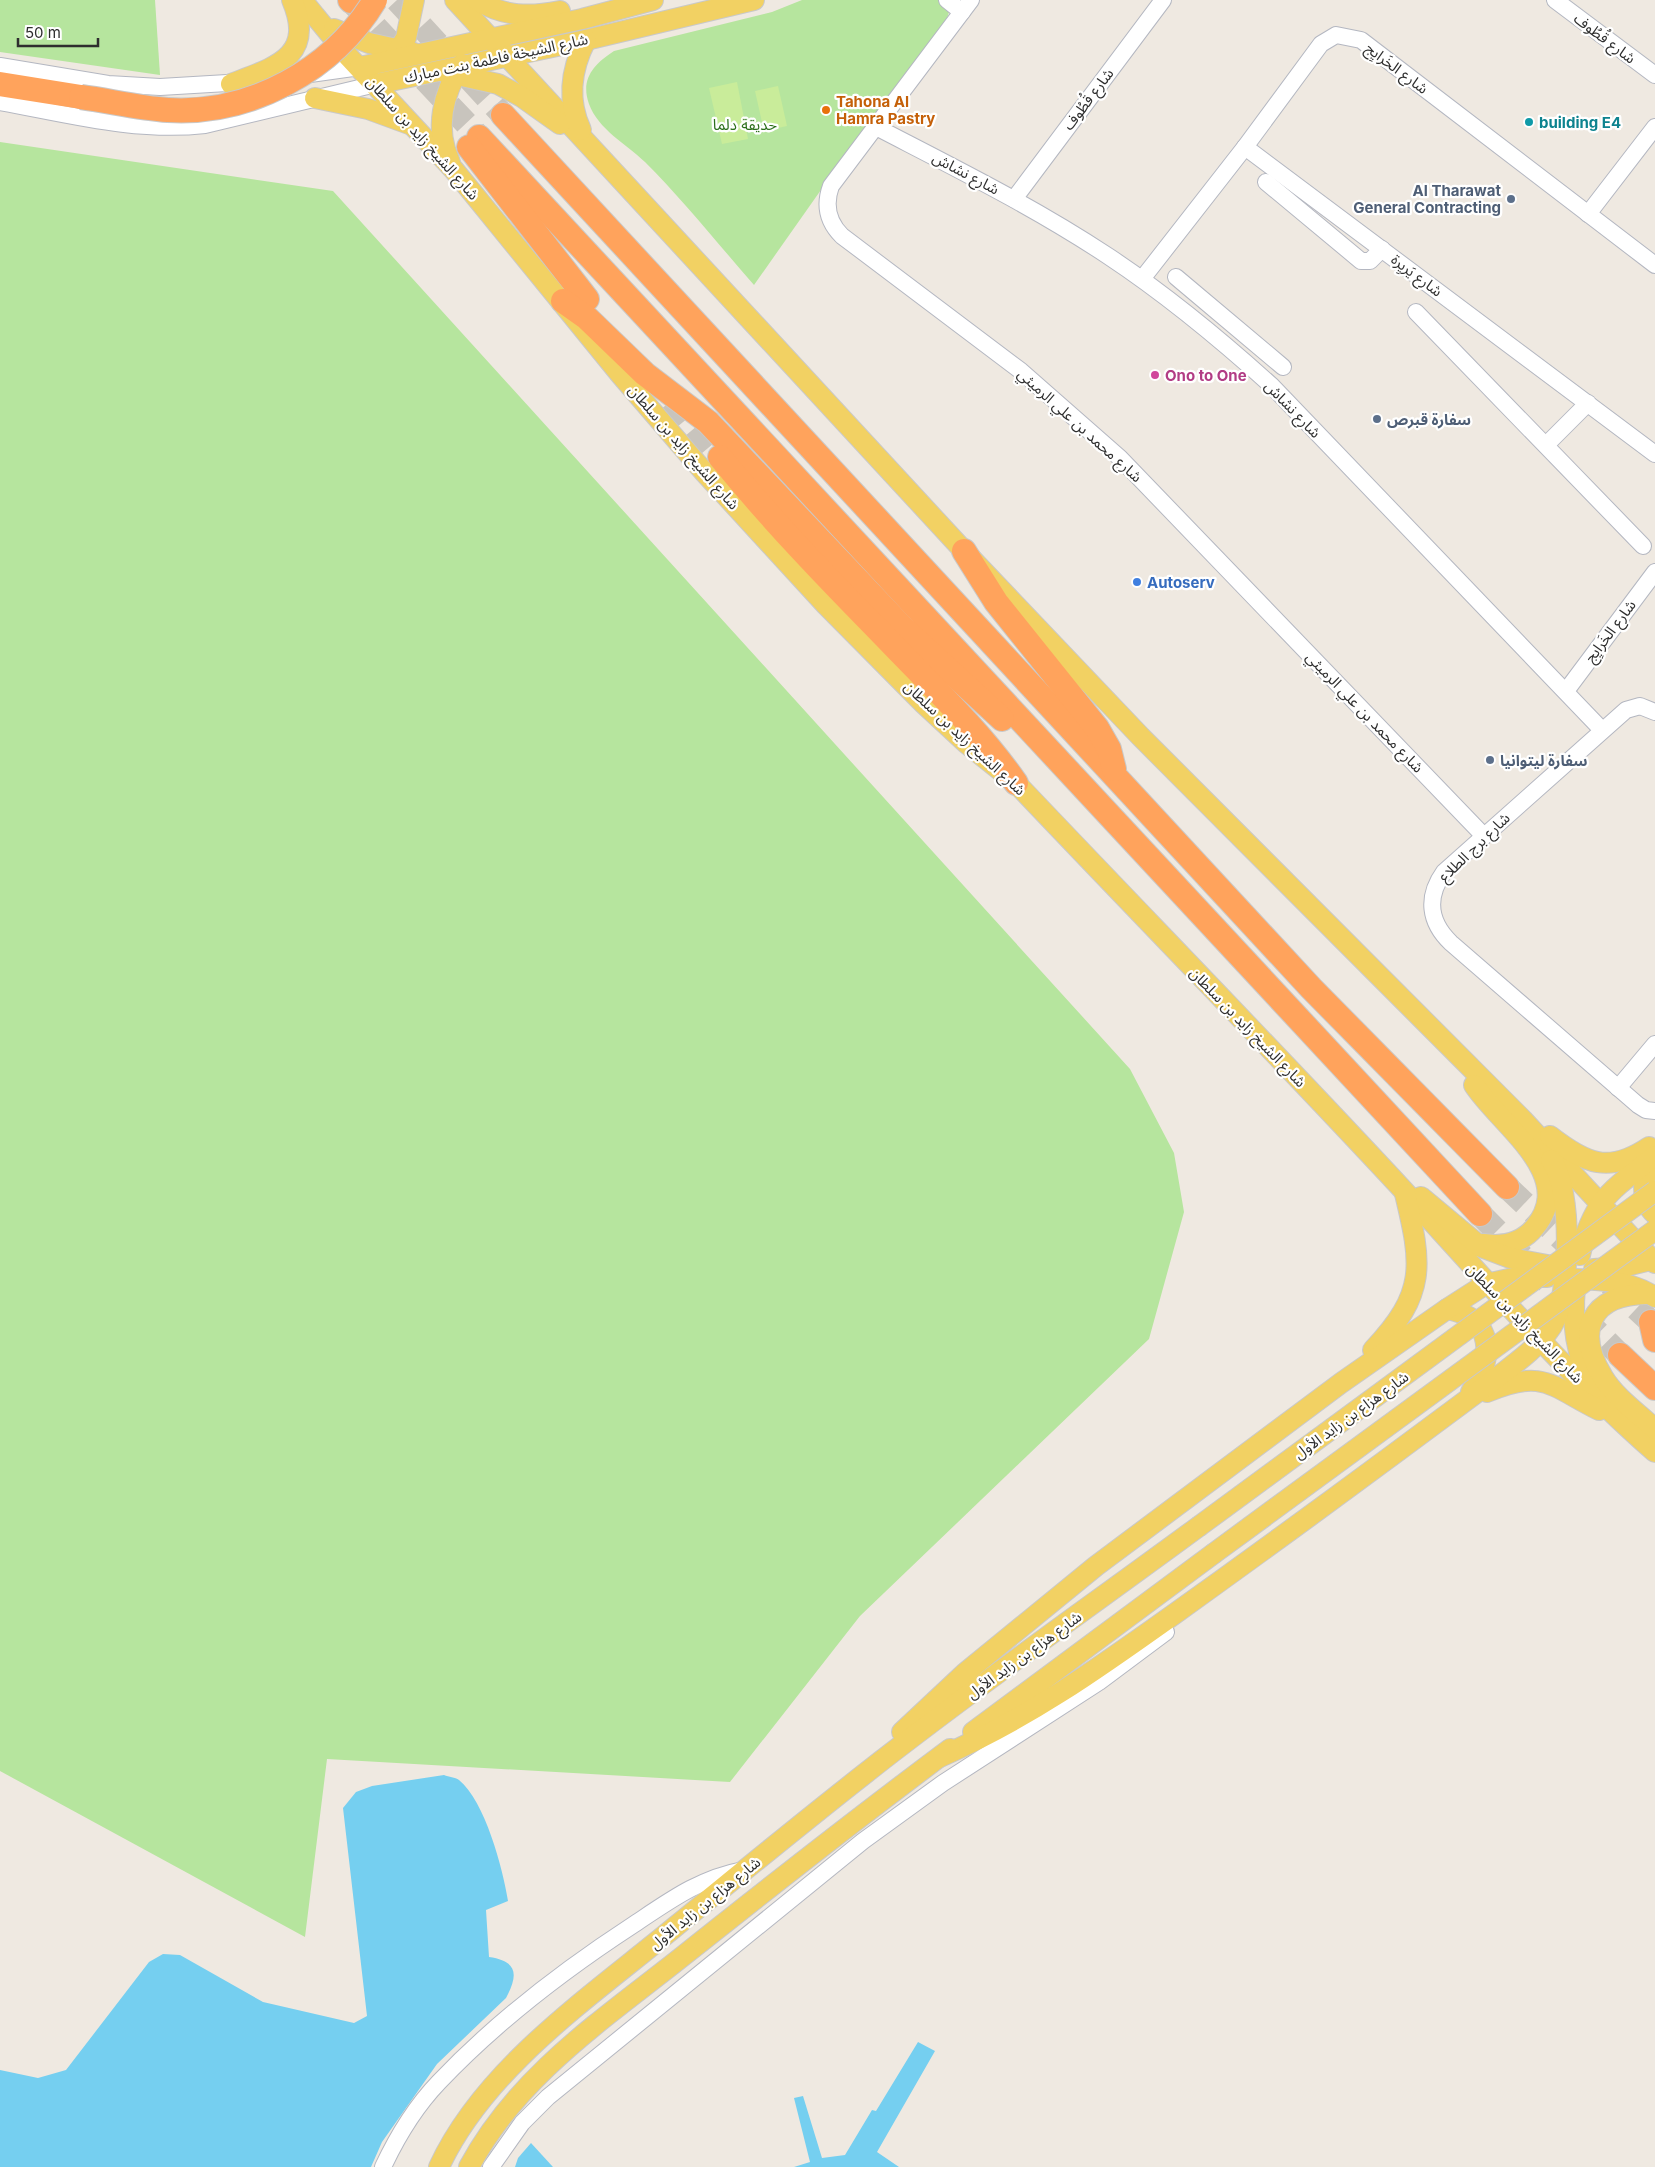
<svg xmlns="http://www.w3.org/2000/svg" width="1655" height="2167" viewBox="0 0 1655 2167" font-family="Inter,'Noto Sans Arabic',sans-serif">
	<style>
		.green { fill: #b6e59e }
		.pitch { fill: #c9ec9a }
		.water { fill: #75cff0 }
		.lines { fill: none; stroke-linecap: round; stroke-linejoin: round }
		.highway-tunnel { stroke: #c8c4bd; stroke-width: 24; stroke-dasharray: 24 12; stroke-linecap: butt }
		.minor-casing { stroke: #b4b7c1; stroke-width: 18 }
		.major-casing { stroke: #c9c9c9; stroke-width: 22 }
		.highway-casing { stroke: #c9c9c9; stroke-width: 26 }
		.minor { stroke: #fff; stroke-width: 16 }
		.major { stroke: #f2d163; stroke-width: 20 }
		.highway { stroke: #ffa35c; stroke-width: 24 }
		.major-bridge-casing { stroke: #c9c9c9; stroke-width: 22; stroke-linecap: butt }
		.highway-bridge-casing { stroke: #c9c9c9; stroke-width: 26; stroke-linecap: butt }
		.major-bridge { stroke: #f2d163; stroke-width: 20 }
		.highway-bridge { stroke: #ffa35c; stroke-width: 24 }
		.food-dot { fill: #e8710a; stroke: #fff; stroke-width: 2 }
		.culture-dot { fill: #0f9aa8; stroke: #fff; stroke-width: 2 }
		.service-dot { fill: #5c6f8a; stroke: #fff; stroke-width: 2 }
		.hotel-dot { fill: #d1479c; stroke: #fff; stroke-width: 2 }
		.shop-dot { fill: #3f7fe0; stroke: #fff; stroke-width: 2 }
		.labels { text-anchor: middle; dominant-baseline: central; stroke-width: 4.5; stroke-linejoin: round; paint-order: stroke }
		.street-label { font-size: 15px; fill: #2e2e2e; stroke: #fff }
		.food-label { font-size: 15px; font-weight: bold; fill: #c56008; stroke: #fff; text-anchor: start }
		.culture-label { font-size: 15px; font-weight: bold; fill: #0d838f; stroke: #fff; text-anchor: start }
		.park-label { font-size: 15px; fill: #2c6e1b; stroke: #fff }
		.service-label { font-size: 15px; font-weight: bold; fill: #4e5e75; stroke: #fff; text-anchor: start }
		.hotel-label { font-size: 15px; font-weight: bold; fill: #b23c85; stroke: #fff; text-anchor: start }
		.shop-label { font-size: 15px; font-weight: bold; fill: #366cbe; stroke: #fff; text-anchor: start }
	</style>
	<rect width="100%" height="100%" fill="#efe9e1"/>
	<g class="green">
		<path d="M0 0H155L160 75 0 52Z"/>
		<path d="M802 0H938L949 12 945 25 854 143 754 285C719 245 682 199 645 162 626 144 598 129 589 104 580 79 594 64 614 51L772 12Z"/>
		<path d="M0 142 333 191 1130 1069 1174 1153 1184 1212 1149 1339 860 1616 730 1782 327 1759 305 1937 0 1771Z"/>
	</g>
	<g class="pitch">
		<path d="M737 82 748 139 722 144 709 88Z"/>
		<path d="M778 86 787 126 764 131 755 91Z"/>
	</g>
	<g class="water">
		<path d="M444 1775C449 1777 455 1777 459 1780 485 1801 503 1869 508 1901L486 1910 489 1957C517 1961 519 1974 506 1998L437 2064 382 2142 371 2167H0V2070L38 2078 66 2070 149 1962 163 1954 180 1955 263 2002 354 2023 367 2016 343 1808 356 1792 372 1786Z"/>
		<path d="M918 2042 935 2051 877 2152 899 2167H794L810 2162 794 2098 803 2096 822 2158 845 2155 872 2110 876 2111Z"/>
		<path d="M531 2143 553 2167H515L518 2158Z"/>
	</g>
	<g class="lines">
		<g class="highway-tunnel">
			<path d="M397 0 503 115"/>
			<path d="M351 1 479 137"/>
			<path d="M672 400 720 457"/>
			<path d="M1507 1187 1580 1256"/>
			<path d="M1480 1214 1620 1355"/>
			<path d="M1610 1284 1651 1322"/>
		</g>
		<g class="minor-casing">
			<g id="minor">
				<path d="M947 0 962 12"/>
				<path d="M971 0 831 186C824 205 828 222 842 236L1021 371 1120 458 1484 836"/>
				<path d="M1555 0 1655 75"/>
				<path d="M0 66 108 84 160 87 244 82"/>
				<path d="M303 75 360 67"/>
				<path d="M0 102C67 114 136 133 205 125L376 84"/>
				<path d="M876 127C955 168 1034 207 1108 256 1167 295 1220 339 1272 386L1602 730"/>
				<path d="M1245 147 1655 454"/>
				<path d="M1266 182 1361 261H1370L1382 249"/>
				<path d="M1014 199 1163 0"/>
				<path d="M1588 214 1655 127"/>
				<path d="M1176 277 1283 367"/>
				<path d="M1142 279 1245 147 1321 44 1336 35 1361 40 1655 265"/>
				<path d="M1416 312 1643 546"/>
				<path d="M1546 445 1588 403"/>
				<path d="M1566 691 1655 572"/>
				<path d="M1655 712 1640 706 1626 710 1444 872C1426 897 1429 922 1451 943L1638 1105 1646 1110 1655 1111"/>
				<path d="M1618 1088 1655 1044"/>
				<path d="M383 2167C397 2137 416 2106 439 2082 496 2022 564 1970 633 1925 669 1901 700 1878 743 1870"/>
				<path d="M491 2167 522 2123 548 2097 863 1841 943 1783 1099 1682 1166 1632"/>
			</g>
		</g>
		<g class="major-casing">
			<g id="major">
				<path d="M302 0 348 56 454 170 620 374 705 473 826 605 924 704 966 743 1016 783C1145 919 1276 1053 1404 1191 1486 1280 1564 1372 1655 1452"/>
				<path d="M455 0 964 551 1141 737 1523 1120 1655 1263"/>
				<path d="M477 0C504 17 530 17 560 11"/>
				<path d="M334 29 369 43 414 53"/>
				<path d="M393 59 406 38 414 0"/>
				<path d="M360 67 582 19 653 0"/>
				<path d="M444 72 498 84 522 97 560 124"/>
				<path d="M231 84C275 67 316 57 292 0"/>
				<path d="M376 84 586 40 754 0"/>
				<path d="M315 98 368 109 409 124"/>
				<path d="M581 130C567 100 571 69 586 40"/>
				<path d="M450 162C434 129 443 93 462 64"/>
				<path d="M1474 1085C1500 1125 1578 1175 1535 1227 1522 1243 1503 1247 1483 1244"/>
				<path d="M1550 1136C1586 1164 1609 1174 1649 1147"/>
				<path d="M1652 1159C1643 1176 1639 1199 1655 1214"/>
				<path d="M1421 1197 1481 1247 1510 1258 1558 1267"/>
				<path d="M1580 1255C1593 1199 1612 1190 1655 1156"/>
				<path d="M1594 1269 1622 1267 1655 1259"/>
				<path d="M1575 1279C1604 1280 1630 1281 1655 1297"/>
				<path d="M1575 1286C1572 1324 1575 1355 1594 1388"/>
				<path d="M1646 1294C1590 1295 1575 1331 1603 1377 1615 1397 1638 1413 1655 1429"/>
				<path d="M1447 1309C1495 1318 1494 1358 1471 1392"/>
				<path d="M1373 1350C1427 1293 1422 1265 1405 1194"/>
				<path d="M1487 1392C1543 1368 1551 1386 1599 1410"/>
				<path d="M902 1732 965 1673 1096 1566 1341 1383 1447 1309 1486 1284 1518 1277H1547"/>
				<path d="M973 1732 1213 1554"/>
				<path d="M940 1757C1027 1719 1096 1670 1173 1615 1247 1562 1321 1508 1394 1454 1426 1430 1459 1406 1491 1382 1513 1365 1537 1349 1552 1326 1571 1296 1573 1188 1551 1160"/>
				<path d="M439 2167C485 2067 593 1995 676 1926 740 1874 803 1822 867 1772 975 1687 1088 1608 1198 1527"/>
				<path d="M469 2167C518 2075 604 2019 683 1956 771 1886 859 1817 950 1749"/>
			</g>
		</g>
		<g class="highway-casing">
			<g id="highway">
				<path d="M350 0 351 1"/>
				<path d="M0 84 81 97"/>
				<path d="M503 115 1311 988 1507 1187"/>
				<path d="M479 137 1480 1214"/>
				<path d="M469 147 587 299"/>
				<path d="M563 301 587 318 645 374 708 422 902 627 1002 719"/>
				<path d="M720 457C772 521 829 580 887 639 932 686 979 730 1016 783"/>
				<path d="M964 551 996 602 1097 728 1109 749 1114 769"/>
				<path d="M1651 1322 1655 1340"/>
				<path d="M1620 1355 1655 1388"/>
			</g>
		</g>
		<use href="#minor" class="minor"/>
		<use href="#major" class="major"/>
		<use href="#highway" class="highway"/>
		<g class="major-bridge-casing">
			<g id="major-bridge">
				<path d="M1198 1527 1655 1191"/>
				<path d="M1213 1554 1655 1230"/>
			</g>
		</g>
		<g class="highway-bridge-casing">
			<path id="highway-bridge" d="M81 97C110 101 139 108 168 110 250 115 333 70 375 0"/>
		</g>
		<use href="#major-bridge" class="major-bridge"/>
		<use href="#highway-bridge" class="highway-bridge"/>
	</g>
	<circle class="food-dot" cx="826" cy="110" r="5"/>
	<circle class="culture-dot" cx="1529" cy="122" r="5"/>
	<g class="service-dot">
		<circle cx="1511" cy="199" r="5"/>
		<circle cx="1377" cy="419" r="5"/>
		<circle cx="1490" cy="760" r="5"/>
	</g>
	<circle class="hotel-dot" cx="1155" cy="375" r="5"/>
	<circle class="shop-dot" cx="1137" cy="582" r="5"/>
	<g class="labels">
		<g class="street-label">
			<text transform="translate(1605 38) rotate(37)">شارع قُطُوف</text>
			<text transform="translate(496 58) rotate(-12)">شارع الشيخة فاطمة بنت مبارك</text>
			<text transform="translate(1397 68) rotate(37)">شارع الخَرايِج</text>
			<text transform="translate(1088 99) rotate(-53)">شارع قُطُوف</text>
			<text transform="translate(423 138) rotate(48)">شارع الشيخ زايد بن سلطان</text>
			<text transform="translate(966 173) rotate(28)">شارع نشاش</text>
			<text transform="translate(1417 275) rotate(37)">شارع يَريِرة</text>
			<text transform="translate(1293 409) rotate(46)">شارع نشاش</text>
			<text transform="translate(1080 425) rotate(42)">شارع محمد بن علي الرميثي</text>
			<text transform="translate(684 447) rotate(49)">شارع الشيخ زايد بن سلطان</text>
			<text transform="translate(1610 631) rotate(-53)">شارع الخَرايِج</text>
			<text transform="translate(1365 712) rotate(46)">شارع محمد بن علي الرميثي</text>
			<text transform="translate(965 738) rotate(43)">شارع الشيخ زايد بن سلطان</text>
			<text transform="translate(1474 847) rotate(-44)">شارع برج الطلاع</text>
			<text transform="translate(1248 1027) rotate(46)">شارع الشيخ زايد بن سلطان</text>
			<text transform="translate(1525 1323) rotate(46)">شارع الشيخ زايد بن سلطان</text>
			<text transform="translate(1351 1415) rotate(-36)">شارع هزاع بن زايد الأول</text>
			<text transform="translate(1024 1655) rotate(-36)">شارع هزاع بن زايد الأول</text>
			<text transform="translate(705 1903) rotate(-39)">شارع هزاع بن زايد الأول</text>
		</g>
		<g class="food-label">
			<text x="836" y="101">Tahona Al<tspan x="836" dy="17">Hamra Pastry</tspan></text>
		</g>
		<g class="culture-label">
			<text x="1539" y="122">building E4</text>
		</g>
		<g class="park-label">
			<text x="745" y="124">حديقة دلما</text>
		</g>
		<g class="service-label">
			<text x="1501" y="190" text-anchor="end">Al Tharawat<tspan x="1501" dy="17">General Contracting</tspan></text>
			<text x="1387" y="419">سفارة قبرص</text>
			<text x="1500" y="760">سفارة ليتوانيا</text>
		</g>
		<g class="hotel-label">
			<text x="1165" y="375">Ono to One</text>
		</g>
		<g class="shop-label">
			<text x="1147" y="582">Autoserv</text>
		</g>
	</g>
	<path d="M18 38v8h80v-8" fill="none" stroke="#2e2e2e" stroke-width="2.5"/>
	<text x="25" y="38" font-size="15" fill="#2e2e2e" stroke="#ffffff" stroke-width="4" paint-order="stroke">50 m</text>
</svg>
